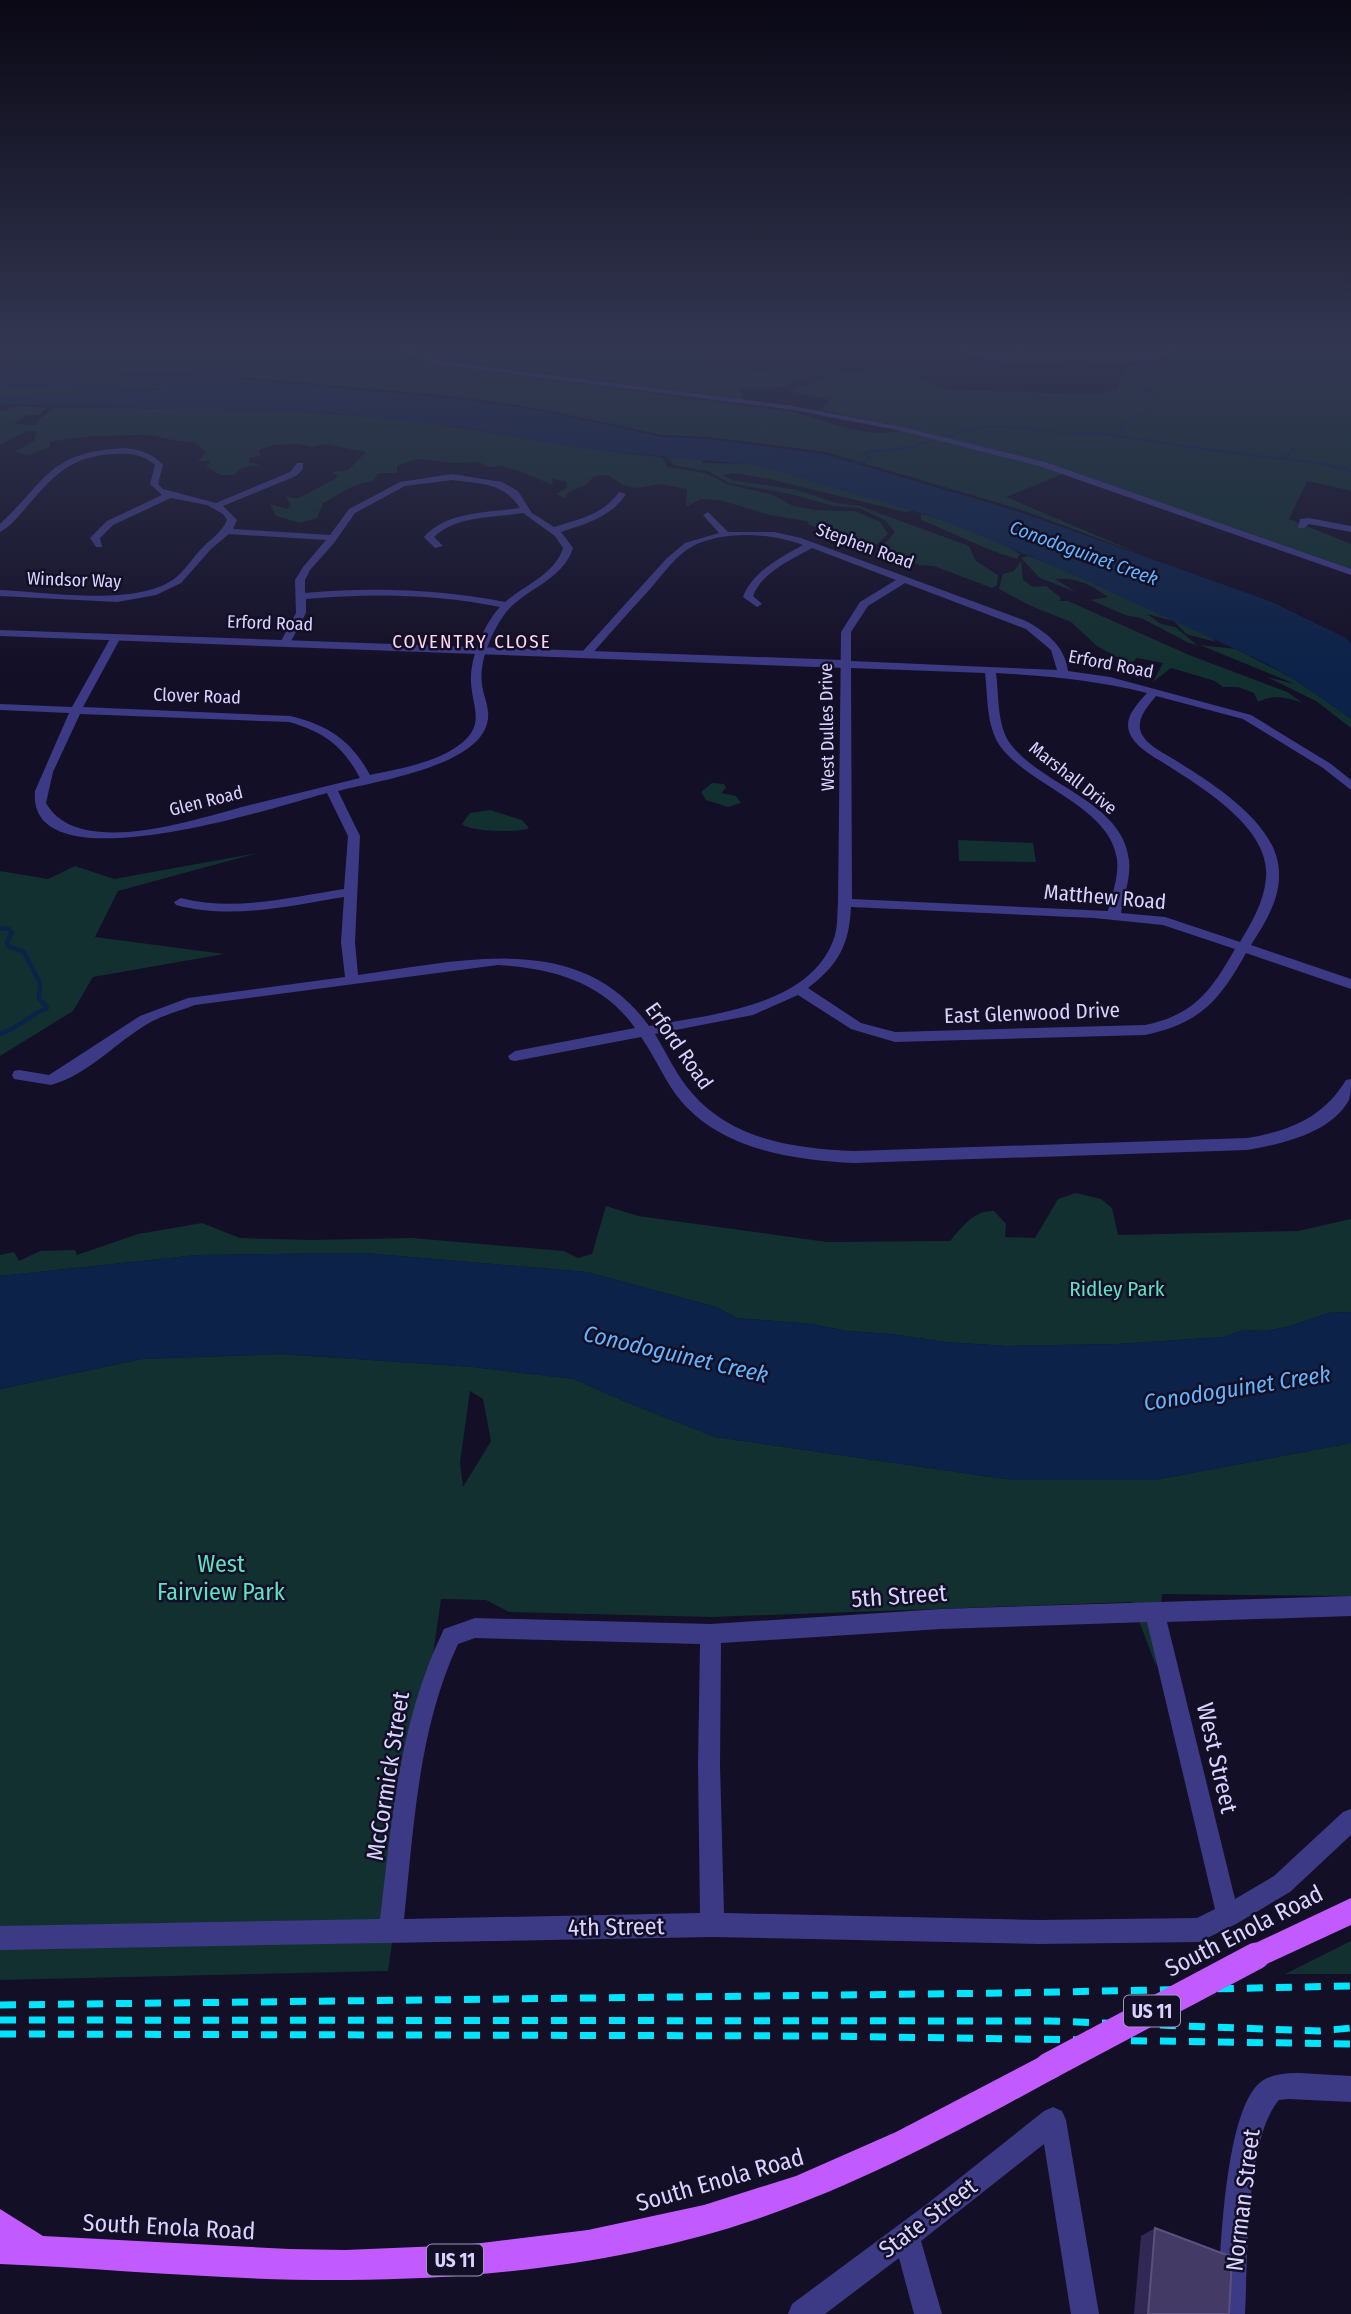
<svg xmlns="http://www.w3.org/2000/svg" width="1351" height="2314" viewBox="0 0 1351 2314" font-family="'Fira Sans Condensed',sans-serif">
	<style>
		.green { fill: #12302f; fill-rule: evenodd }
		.water { fill: #0c2248 }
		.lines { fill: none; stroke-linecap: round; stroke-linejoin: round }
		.stream-far1 { stroke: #0c2248; stroke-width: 2.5 }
		.stream { stroke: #0c2248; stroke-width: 4.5 }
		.river { fill: #0c2248; fill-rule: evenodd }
		.minor { fill: #3d3a85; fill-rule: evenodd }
		.tertiary { fill: #3d3a85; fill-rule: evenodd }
		.primary { fill: #c25bff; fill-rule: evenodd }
		.rail { stroke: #00e5ff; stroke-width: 7; stroke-dasharray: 16 13; stroke-linecap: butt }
		.primary-bridge { stroke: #c25bff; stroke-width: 27 }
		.wall { fill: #312854 }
		.building { fill: #433a66; stroke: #5a527e; stroke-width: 2 }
		.labels { text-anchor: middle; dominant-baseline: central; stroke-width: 5; stroke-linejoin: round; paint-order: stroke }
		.far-street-label { font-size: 18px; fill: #d9d4ff; stroke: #130f26 }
		.far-water-label { font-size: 19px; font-style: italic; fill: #62b6ff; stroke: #130f26 }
		.far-neighbourhood-label { font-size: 19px; letter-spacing: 2px; fill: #ffd6f0; stroke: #130f26 }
		.shield { fill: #130f26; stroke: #9e99be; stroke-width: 2 }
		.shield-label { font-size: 19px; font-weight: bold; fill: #d9d4ff }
		.street-label { font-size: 21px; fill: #d9d4ff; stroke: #130f26 }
		.park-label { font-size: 21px; fill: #5fe0c0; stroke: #130f26 }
		.water-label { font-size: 23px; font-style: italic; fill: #62b6ff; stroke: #130f26 }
		.near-park-label { font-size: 24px; fill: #5fe0c0; stroke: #130f26 }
		.near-street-label { font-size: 24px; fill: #d9d4ff; stroke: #130f26 }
	</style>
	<rect width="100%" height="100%" fill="#130f26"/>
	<g class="green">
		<path d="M42 349H393L425 363 796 412C826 421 878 443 907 428L821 410 830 400 790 391 838 373H863L910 374 940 389 1097 395 1117 390 1127 367C1153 365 1177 365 1200 349H1351V491L1307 481 1289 519 1351 544V571L1068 472 1006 497 1140 554 1019 509 826 452 709 437 663 435 541 409 461 397 231 376 15 369Z"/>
		<path d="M411 349H576L805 377 783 387 739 388 744 400 438 359Z"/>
		<path d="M97 378 215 392 228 390 230 394 224 397 127 393 0 394V382C33 379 65 383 97 378Z"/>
		<path d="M21 406 46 408 39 415H27L14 424 34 425 53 407C166 410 279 407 392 419 482 428 570 450 661 457L668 467 705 473 727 484 773 495 793 506 815 510 855 511 880 522 888 534 875 546 809 525 807 521 770 515 720 500 701 499 686 507 687 489 659 484 638 488 624 486 608 475 594 476 587 484 567 493 565 498 556 494 567 488 566 481 552 479 553 485 516 470 500 466 488 467 479 462 455 463 417 459 397 466V473H378L372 482C354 482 340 495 323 503L317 518 300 523 276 516 270 504 287 509 291 506 286 496 297 499 338 477 332 472 348 470 366 452 326 444 311 447 299 444 274 445 259 450 261 456 249 458V462L260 465 241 468 234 475H221L206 467 211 461H198L206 452 194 442C175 443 158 434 139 435 110 436 79 435 50 442V447L27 456 16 451 34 441 37 431H26L0 445V411Z"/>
		<path d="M678 457 702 459V463L755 464 916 510 905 512 769 479 734 473 722 475 732 480 797 490 836 503 860 506 969 546 976 561 998 575 997 585 992 588 934 566 919 565 882 547 895 532 886 521 859 508 833 506 791 494 729 483 708 471 675 466 668 458Z"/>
		<path d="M921 514C956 523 990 536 1020 554L1017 559C983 549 954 533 921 520Z"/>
		<path d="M1028 556 1115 590 1119 596C1151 606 1194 616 1216 642L1186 634 1174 621 1147 614 1161 624 1175 627 1197 645 1189 643 1141 618 1125 615 1091 600 1108 597C1092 585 1076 577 1055 579L1076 592 1040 578 1021 558Z"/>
		<path d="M1021 561 1023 580 1033 587 1046 586 1061 598 1059 601H1068L1189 655 1287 692 1303 703C1286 697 1274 694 1258 702L1254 693 1238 687H1223L1215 681 1171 668 1153 682 1163 663 1137 658 1121 673 1126 662 1097 646 1071 622 1031 606 999 589 1003 574 1014 571Z"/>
		<path d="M1200 645 1236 649 1292 678 1346 714 1351 719V728L1316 701 1267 677 1295 684Z"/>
		<path d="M712 783 724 784 726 788 721 793 736 796 741 803 728 807 706 800 701 792Z"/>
		<path d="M490 810 522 820 529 828C520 833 470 832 462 824L470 813Z"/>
		<path d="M958 840 1033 843 1036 862 959 861Z"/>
		<path d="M258 853 118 891 95 937 224 954 93 977 73 1011 0 1056V871L48 879 75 866 114 879Z"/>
		<path d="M1076 1193 1101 1199 1112 1208 1118 1235 1298 1231 1351 1219V1312L1328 1313 1287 1327 1264 1331 1244 1330 1223 1337 1118 1344 1007 1346 945 1342 891 1334 847 1331 812 1324 737 1318 716 1307 587 1272 364 1253 198 1255 0 1276V1255L14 1252 19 1261 40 1251 75 1250 77 1255 138 1234 202 1223 240 1238 311 1240 412 1238 564 1251 578 1258 592 1254 606 1206 638 1216 827 1242 950 1241C962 1227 974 1210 994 1211L1006 1224 1005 1237 1035 1238 1058 1199Z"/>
		<path d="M281 1354 473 1367 574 1379 626 1402 715 1437 1012 1480H1155L1351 1443V1596L1162 1594 1156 1666 1132 1602 711 1617 509 1612 486 1600 441 1599 388 1971 0 1980V1389L142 1359ZM470 1391 483 1399 491 1441 463 1487 460 1462Z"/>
		<path d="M1351 1941V1974H1285Z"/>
	</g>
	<g class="water">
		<path d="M0 370 227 378 457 399 537 410 662 437 709 439 823 454 1020 512 1272 602 1346 638 1351 644V719L1292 678 1259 660 1067 572 940 519 756 465 584 449 461 427 333 413 0 404V394L127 393 224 397 230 394 228 391 215 392 97 378 74 382 34 379 0 382Z"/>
		<path d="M364 1253 587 1272 716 1307 737 1318 812 1324 847 1331 891 1334 945 1342 1007 1346 1118 1344 1223 1337 1244 1330 1264 1331 1287 1327 1328 1313 1351 1312V1443L1155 1480H1012L715 1437 626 1402 574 1379 473 1367 281 1354 142 1359 0 1389V1276L198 1255Z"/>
	</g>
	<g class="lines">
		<g class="stream-far1">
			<path d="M1114 372 1160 397 1158 401 1161 404 1124 425 1118 435"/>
			<path d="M946 436 981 427 1000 426 1068 433H1100L1216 451 1320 463 1351 471"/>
			<path d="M1286 457 1294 448"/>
			<path d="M848 465 871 459 863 454 866 452 909 448 933 440"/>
		</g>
		<path class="stream" d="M0 928 9 929 12 933 7 942 8 946 24 952 40 983 39 998 47 1008C29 1015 19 1028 0 1034"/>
		<path class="river" d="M0 378 258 394 264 398 258 402 0 386Z"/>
		<g class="minor">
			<path d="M398 349H409L435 360 793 406 902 427 1045 462 1351 569V575L1039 466 902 431 793 410 434 364Z"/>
			<path d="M960 349 1021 357H1129L1179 349C1149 367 1111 360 1078 360 1040 360 995 368 960 349Z"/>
			<path d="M125 448C140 450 153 453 163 465L158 484 163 489 216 503 290 472 297 463H303V469L296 476 223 506 237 520 233 529 330 535 349 509 400 482 452 474 502 482 518 491 532 513 554 527C579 519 603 515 619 492L626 494C610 518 587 523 561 532L573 548C562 583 520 589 502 618 490 636 479 663 482 685 483 693 487 702 488 711 494 765 375 781 338 791L360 836 355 942 358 975C459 962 579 928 649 1026 708 1015 808 1007 833 941 838 929 837 915 838 903L841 632 860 602 896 580 812 548C791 560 762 572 753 596L762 604 757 607 743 597C753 571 780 558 803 545 771 533 724 530 693 546 676 555 663 574 651 588 630 611 610 633 590 656H582V652L667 558 685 543 719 533 703 515 708 512 728 532H774L801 538 1026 621C1046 632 1065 646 1068 671L1110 677 1251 715 1331 764 1351 780V790L1323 768 1243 719 1156 696C1149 705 1138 716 1140 729 1143 744 1164 753 1175 760 1213 784 1281 825 1279 876 1279 902 1264 924 1251 945L1351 979V989L1246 953C1219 1001 1201 1023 1145 1035L895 1042 851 1029 798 995 753 1015 655 1034C667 1054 677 1076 692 1093 732 1140 796 1149 854 1151L1247 1138C1289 1131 1323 1118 1346 1080L1351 1079C1351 1086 1351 1094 1349 1100 1330 1134 1281 1144 1247 1150L854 1163C793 1160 723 1150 681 1101 665 1082 656 1058 641 1037L515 1061 510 1060 508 1056 515 1051 635 1028C603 982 552 968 498 965L195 1005C180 1011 163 1015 149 1023 116 1042 88 1075 51 1085L14 1079 12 1075 14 1071 19 1070 49 1075 140 1016 188 998 345 977 341 942 344 897C288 906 232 920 176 905L174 902 181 898C235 912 291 897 344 889L348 836 327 793C282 805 26 890 35 791L69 713 0 710V704L72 707 111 637 116 634 121 637 83 707 290 716C328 725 351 740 370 775 401 768 438 763 463 742 485 723 472 706 471 682 470 657 484 624 500 607 436 594 371 593 306 599V613L289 645H281L280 643 296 613 295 580 303 567 326 540 229 534 211 549 181 583 156 595 117 602 0 596V590C47 592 135 607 174 579 185 571 193 557 203 547 212 538 222 532 227 520L223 514 207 505 171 498 113 525 100 538 102 547H96L90 538 107 521 162 495 150 484 155 465C143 454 129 453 114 454 68 456 52 478 24 510 17 518 9 527 0 532V524C49 478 49 452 125 448ZM452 480C481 484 503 482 520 508 488 513 447 511 424 537L435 548 443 546 434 537C457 515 494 518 523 513L555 536 563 548C555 574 525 585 505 602 439 589 373 587 305 593V580L310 570 334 543 355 513 405 486ZM905 583 1026 629 1051 650 1057 670 851 661V632L868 606ZM851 668 985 673C988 697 986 725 1000 746 1029 786 1110 806 1117 859 1119 876 1112 895 1108 911L852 899ZM996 673C1048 676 1096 680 1147 693 1139 702 1128 713 1128 725 1128 741 1147 753 1159 760 1196 784 1271 826 1266 878 1264 902 1252 922 1240 942L1165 917 1121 913C1124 896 1131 877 1129 860 1123 801 1039 785 1009 742 997 723 999 695 996 673ZM80 714 289 722C324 732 343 746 360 778 322 787 284 797 246 806 196 819 78 860 46 803L53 772ZM851 907 1094 918 1163 925 1235 949C1211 991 1194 1015 1145 1025L895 1032 861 1023 808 988C838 965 849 946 851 907Z"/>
			<path d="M1309 518 1351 526V532L1309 524 1304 528H1298L1300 519Z"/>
			<path d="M1351 1596V1616L1167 1622 1235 1899 1274 1876 1343 1812 1351 1809V1835L1290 1892 1236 1924 1199 1942 1039 1944 712 1937 0 1950V1926L380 1919C392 1819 399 1721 444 1629L475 1618 711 1624 941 1609ZM1147 1622 1215 1909 1197 1918 1039 1920 724 1913 720 1765 721 1643 941 1629ZM475 1638 700 1644 698 1765 700 1913 404 1919C414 1826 418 1730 458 1644Z"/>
			<path d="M1299 2073 1351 2076V2102L1288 2099 1279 2100C1245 2139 1248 2261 1245 2314H1217C1220 2266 1223 2108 1262 2081 1272 2074 1287 2073 1299 2073Z"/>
			<path d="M1053 2107 1062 2111 1066 2120 1099 2314H1071L1044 2144 921 2241 942 2314H914L899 2258 825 2314H788L792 2304 927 2204 1044 2111Z"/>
		</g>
		<path class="tertiary" d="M0 630 844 660 850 664 844 668 0 636Z"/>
		<g class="primary">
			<path d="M1351 1898V1925L1256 1969 1247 1965 1243 1956 1247 1947Z"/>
			<path d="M1049 2052 1059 2056 1063 2066 1059 2076C962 2129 865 2182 760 2218 629 2263 486 2279 347 2280 232 2281 115 2269 0 2264V2209L43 2236 289 2249 345 2250 465 2245 588 2230 704 2205 796 2176 896 2132Z"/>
		</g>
		<g class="rail">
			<path d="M0 2005 1009 1993 1351 1986"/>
			<path d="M0 2020 1050 2021 1319 2031 1351 2028"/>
			<path d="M0 2034 824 2036 1351 2044"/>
		</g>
		<path class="primary-bridge" d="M1049 2066 1256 1956"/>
	</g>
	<path class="wall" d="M1155 2228 1229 2314H1134L1141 2236Z"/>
	<path class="building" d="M1155 2228 1232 2257 1229 2314H1148Z"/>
	<linearGradient id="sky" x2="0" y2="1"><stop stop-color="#0a0815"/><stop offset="0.52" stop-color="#333752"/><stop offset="1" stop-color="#333752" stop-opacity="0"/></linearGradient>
	<rect width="1351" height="673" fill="url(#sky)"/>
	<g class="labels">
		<g class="far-street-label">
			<text transform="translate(865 546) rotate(20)">Stephen Road</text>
			<text transform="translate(74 580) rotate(2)">Windsor Way</text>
			<text transform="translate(270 623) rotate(2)">Erford Road</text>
			<text transform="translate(1111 664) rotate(11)">Erford Road</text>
			<text transform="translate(197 696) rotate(2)">Clover Road</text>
			<text transform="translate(827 727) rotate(-91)">West Dulles Drive</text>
			<text transform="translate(1073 778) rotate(38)">Marshall Drive</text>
			<text transform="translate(206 801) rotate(-14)">Glen Road</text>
		</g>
		<g class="far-water-label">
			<text transform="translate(1084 553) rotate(20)">Conodoguinet Creek</text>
		</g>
		<g class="far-neighbourhood-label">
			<text x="472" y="641">COVENTRY CLOSE</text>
		</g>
		<g class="shield">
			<rect x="1124" y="1995.5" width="56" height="31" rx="5"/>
			<rect x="427" y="2244.5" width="56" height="31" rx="5"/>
		</g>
		<g class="shield-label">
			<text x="1152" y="2011">US 11</text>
			<text x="455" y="2260">US 11</text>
		</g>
		<g class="street-label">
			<text transform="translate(1105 897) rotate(5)">Matthew Road</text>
			<text transform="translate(1032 1013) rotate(-2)">East Glenwood Drive</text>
			<text transform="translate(679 1046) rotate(55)">Erford Road</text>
		</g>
		<g class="park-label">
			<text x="1117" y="1289">Ridley Park</text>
		</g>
		<g class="water-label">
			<text transform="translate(676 1354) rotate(13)">Conodoguinet Creek</text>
			<text transform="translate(1237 1388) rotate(-9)">Conodoguinet Creek</text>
		</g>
		<g class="near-park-label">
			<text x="221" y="1564">West<tspan x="221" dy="28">Fairview Park</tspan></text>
		</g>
		<g class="near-street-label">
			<text transform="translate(899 1596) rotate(-4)">5th Street</text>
			<text transform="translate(1217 1758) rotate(77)">West Street</text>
			<text transform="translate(388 1776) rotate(-81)">McCormick Street</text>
			<text transform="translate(616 1927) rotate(-1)">4th Street</text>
			<text transform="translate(1244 1931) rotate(-27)">South Enola Road</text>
			<text transform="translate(720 2180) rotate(-16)">South Enola Road</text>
			<text transform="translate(1243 2200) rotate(-83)">Norman Street</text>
			<text transform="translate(928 2218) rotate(-37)">State Street</text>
			<text transform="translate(169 2227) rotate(3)">South Enola Road</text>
		</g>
	</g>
</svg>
